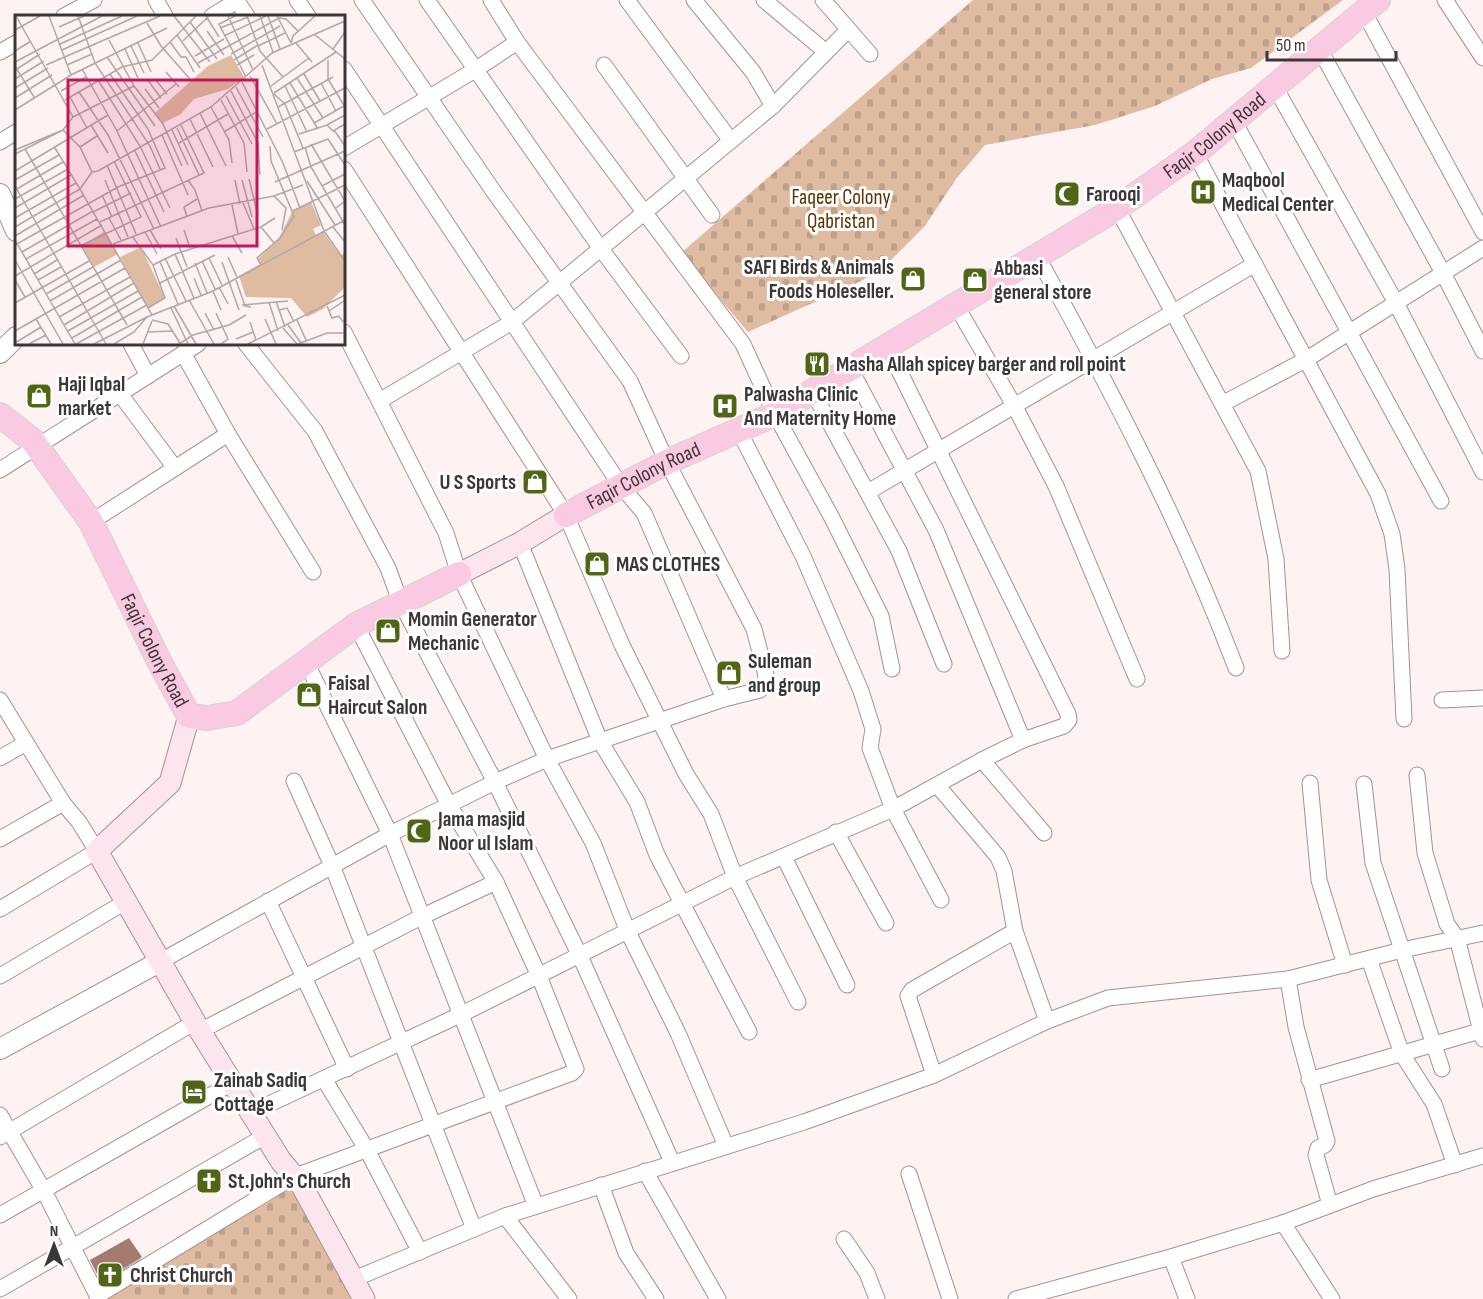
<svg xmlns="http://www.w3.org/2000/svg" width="1483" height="1299" viewBox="0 0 1483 1299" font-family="'Sofia Sans Condensed',sans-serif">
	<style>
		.cemetery { fill: url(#cemetery-stones) }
		.shadow { fill: #0003 }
		.building { fill: #a57a6f }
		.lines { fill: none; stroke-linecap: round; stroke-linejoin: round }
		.minor-casing { stroke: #a49294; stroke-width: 17 }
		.tertiary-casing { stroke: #a49294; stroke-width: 22 }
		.secondary-casing { stroke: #a49294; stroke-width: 23 }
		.primary-casing { stroke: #d4d3d3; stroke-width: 26 }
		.minor { stroke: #fff; stroke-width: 15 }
		.tertiary { stroke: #fff; stroke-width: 20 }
		.secondary { stroke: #fde5f0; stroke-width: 21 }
		.primary { stroke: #facae2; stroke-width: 24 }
		.labels { text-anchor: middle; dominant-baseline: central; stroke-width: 6; stroke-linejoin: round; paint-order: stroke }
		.street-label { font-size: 21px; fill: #3d3636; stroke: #fff }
		.poi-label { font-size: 21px; font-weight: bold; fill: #3d3636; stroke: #fff; text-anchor: start }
		.park-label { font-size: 21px; fill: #5e2f00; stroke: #fff }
		.inset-road { fill: none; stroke: #b1a7a7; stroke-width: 1.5 }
		.view { fill: #c2185b; fill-opacity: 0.15; stroke: #c2185b; stroke-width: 3 }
		.inset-edge { fill: none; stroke: #3d3636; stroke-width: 3 }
	</style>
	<defs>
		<pattern id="cemetery-stones" width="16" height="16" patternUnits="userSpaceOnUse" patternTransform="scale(1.5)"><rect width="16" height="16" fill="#debba1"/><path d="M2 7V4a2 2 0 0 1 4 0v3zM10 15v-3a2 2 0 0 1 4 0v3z" fill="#bfa18b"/></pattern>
	</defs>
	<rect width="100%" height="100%" fill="#fef2f3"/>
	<g class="cemetery">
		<path d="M973 0H1343L1251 68 1212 79 1155 106 1095 125 985 145 956 179 925 226 886 265 861 281 748 332 681 253Z"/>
		<path d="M294 1184 359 1299H107Z"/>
	</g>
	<path class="shadow" d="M129 1240 147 1270 109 1293 92 1260Z"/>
	<path class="building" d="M129 1238 142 1257 101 1282 90 1260Z"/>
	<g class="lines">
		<g class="minor-casing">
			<g id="minor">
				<path d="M156 0 165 16"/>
				<path d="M297 0 308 16"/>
				<path d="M427 0 601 249 681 356"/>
				<path d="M491 0 517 42 743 344 775 414 832 518 881 616 892 669"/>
				<path d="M627 0 731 141"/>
				<path d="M694 0 753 72 773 106"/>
				<path d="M764 0 826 52"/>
				<path d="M823 0 870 54"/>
				<path d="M1445 0 1483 58"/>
				<path d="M237 1 247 16"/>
				<path d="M1364 12 1483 232"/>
				<path d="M64 16 94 0"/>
				<path d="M212 16 238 0"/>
				<path d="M1320 50 1442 271 1483 351"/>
				<path d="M0 52 16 43"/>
				<path d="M604 65 712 215"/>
				<path d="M344 69 621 486 644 513 724 699"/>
				<path d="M1275 87 1395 301 1483 472"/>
				<path d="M1234 121 1441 501"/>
				<path d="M0 142 16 132"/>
				<path d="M344 148 475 70 517 42"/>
				<path d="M1195 153 1378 494 1392 534 1397 569 1404 719"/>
				<path d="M344 169 566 515 622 645 686 774 711 814 735 877 798 1002"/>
				<path d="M1117 208 1258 471 1276 559 1282 651"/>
				<path d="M1037 256C1111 390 1182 525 1236 668"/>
				<path d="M957 307 1015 407 1056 486 1137 679"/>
				<path d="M344 332 446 533 459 574 547 759 593 843 628 932 678 1033 726 1146"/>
				<path d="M131 344 148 376"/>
				<path d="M246 344 315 431 388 568 400 601 495 782 580 956 672 1162"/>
				<path d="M183 353 228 434 313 572"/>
				<path d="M851 370 936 530 1023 740"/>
				<path d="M813 392 899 551 944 664"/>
				<path d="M120 394 175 468"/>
				<path d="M381 400 512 322 773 106 847 31"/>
				<path d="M1224 403 1307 359 1483 248"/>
				<path d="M739 431 803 556 861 691 873 729 870 748 893 809 941 900"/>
				<path d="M0 470 198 344"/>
				<path d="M868 492 1255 264"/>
				<path d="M91 522 228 434"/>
				<path d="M520 543 600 741 637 802 657 855 749 1032"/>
				<path d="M306 662 390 834 536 1206"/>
				<path d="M0 700 63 803 79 822 97 851 0 909"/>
				<path d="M1442 700 1483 698"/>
				<path d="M0 758 26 743"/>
				<path d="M982 760 1044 833"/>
				<path d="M1417 775 1425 853 1447 924 1457 938 1483 1039"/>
				<path d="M294 781 333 868 474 1229"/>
				<path d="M1310 783 1319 880 1345 965"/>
				<path d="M1364 784 1373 863 1442 1069"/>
				<path d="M937 785 998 857 1004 871 1015 931 1047 1021"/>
				<path d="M836 832 886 923"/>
				<path d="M0 839 63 803"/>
				<path d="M784 857 847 985"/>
				<path d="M268 901 347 1069"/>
				<path d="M1369 959 1402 1054 1434 1104 1455 1165"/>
				<path d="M161 961 390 834 495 782 547 759 724 699 760 690 764 685 766 675 754 629 667 462 630 381 494 192 362 0"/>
				<path d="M0 976 127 901"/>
				<path d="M1288 979 1296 1027 1327 1141 1325 1145 1318 1148 1316 1155 1330 1205"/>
				<path d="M200 1031 421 917 496 882"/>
				<path d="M934 1075 908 996 912 990 1015 931"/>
				<path d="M324 1079 367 1150 420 1252"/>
				<path d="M1309 1080 1480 1031"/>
				<path d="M250 1113 462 1014 735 877 893 809 982 760 1023 740 1064 726 1069 720 1068 714 888 348"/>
				<path d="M0 1115 44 1191 99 1299"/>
				<path d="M0 1137 195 1022"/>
				<path d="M645 1171 718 1299"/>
				<path d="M909 1174 950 1299"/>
				<path d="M601 1185 626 1253 656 1299"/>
				<path d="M0 1215 232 1083"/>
				<path d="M505 1216 569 1299"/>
				<path d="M1283 1223 1332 1299"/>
				<path d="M844 1239 867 1273 877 1299"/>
				<path d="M1171 1257 1187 1299"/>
				<path d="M354 1279 505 1216 804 1122 934 1075 1047 1021 1108 998 1288 979 1402 950 1483 933"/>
				<path d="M0 1289 265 1136"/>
				<path d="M97 1296 293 1177 572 1073 576 1069 539 976 496 882 449 805 356 625"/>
				<path d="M1016 1299 1171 1257 1283 1223 1373 1189 1483 1156"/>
			</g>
		</g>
		<g class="tertiary-casing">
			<g id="tertiary">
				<path d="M0 194 16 231"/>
				<path d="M0 353 16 337"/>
				<path d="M0 1049 161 961"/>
			</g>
		</g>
		<g class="secondary-casing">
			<g id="secondary">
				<path d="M459 574 520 543 566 515"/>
				<path d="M189 716 170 783 97 851 200 1031 281 1161 302 1186 364 1299"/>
			</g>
		</g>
		<g class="primary-casing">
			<g id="primary">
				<path id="s1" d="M0 415 33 441 91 522 160 663 189 716 207 718 237 713 356 625 459 574"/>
				<path id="s2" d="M566 515 667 462 775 414 1117 208 1195 153 1378 0"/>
			</g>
		</g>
		<use href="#minor" class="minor"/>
		<use href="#tertiary" class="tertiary"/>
		<use href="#secondary" class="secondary"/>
		<use href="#primary" class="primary"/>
	</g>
	<defs>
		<g id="hospital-square" transform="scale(1.35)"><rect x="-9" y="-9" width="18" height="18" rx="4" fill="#4e6616" stroke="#fff"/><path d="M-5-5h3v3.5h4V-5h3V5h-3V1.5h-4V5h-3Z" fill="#fff"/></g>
		<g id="mosque-square" transform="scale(1.35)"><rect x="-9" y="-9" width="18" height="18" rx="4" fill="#4e6616" stroke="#fff"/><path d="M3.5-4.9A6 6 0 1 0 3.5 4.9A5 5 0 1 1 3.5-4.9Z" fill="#fff"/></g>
		<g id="shop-square" transform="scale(1.35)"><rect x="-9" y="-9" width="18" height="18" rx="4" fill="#4e6616" stroke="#fff"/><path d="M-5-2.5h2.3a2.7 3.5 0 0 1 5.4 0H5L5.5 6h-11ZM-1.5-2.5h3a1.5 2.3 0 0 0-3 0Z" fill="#fff"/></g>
		<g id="restaurant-square" transform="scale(1.35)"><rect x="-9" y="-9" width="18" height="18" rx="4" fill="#4e6616" stroke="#fff"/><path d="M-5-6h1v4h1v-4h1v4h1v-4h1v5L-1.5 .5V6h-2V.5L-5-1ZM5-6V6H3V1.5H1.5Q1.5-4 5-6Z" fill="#fff"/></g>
		<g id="hotel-square" transform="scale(1.35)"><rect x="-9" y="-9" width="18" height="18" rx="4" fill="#4e6616" stroke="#fff"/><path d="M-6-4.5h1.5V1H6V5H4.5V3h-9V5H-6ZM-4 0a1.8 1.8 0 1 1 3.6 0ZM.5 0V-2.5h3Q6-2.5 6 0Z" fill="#fff"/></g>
		<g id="church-square" transform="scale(1.35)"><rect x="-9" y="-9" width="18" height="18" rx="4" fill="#4e6616" stroke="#fff"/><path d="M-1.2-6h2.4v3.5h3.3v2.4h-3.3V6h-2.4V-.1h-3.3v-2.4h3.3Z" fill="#fff"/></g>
	</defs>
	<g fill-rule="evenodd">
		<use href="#hospital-square" x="1203" y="192"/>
		<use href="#mosque-square" x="1067" y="194"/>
		<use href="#shop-square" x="913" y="279"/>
		<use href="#shop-square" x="975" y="280"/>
		<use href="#restaurant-square" x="817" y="364"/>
		<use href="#shop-square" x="39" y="396"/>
		<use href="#hospital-square" x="725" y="406"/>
		<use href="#shop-square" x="535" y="482"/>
		<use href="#shop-square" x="597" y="564"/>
		<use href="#shop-square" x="388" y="631"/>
		<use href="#shop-square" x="729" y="673"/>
		<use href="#shop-square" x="309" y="695"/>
		<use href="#mosque-square" x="419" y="831"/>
		<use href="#hotel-square" x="194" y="1092"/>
		<use href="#church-square" x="209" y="1181"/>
		<use href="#church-square" x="110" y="1275"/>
	</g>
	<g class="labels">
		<g class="street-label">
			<text stroke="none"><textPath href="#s2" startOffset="753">Faqir Colony Road</textPath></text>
			<text stroke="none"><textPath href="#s2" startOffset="87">Faqir Colony Road</textPath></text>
			<text stroke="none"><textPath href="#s1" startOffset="285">Faqir Colony Road</textPath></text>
		</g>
		<g class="poi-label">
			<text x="1222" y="180">Maqbool<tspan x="1222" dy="24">Medical Center</tspan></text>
			<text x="1086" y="194">Farooqi</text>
			<text x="894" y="267" text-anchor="end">SAFI Birds &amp; Animals<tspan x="894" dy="24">Foods Holeseller.</tspan></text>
			<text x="994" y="268">Abbasi<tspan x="994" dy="24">general store</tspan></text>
			<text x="836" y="364">Masha Allah spicey barger and roll point</text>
			<text x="58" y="384">Haji Iqbal<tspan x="58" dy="24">market</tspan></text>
			<text x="744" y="394">Palwasha Clinic<tspan x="744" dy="24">And Maternity Home</tspan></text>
			<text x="516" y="482" text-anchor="end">U S Sports</text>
			<text x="616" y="564">MAS CLOTHES</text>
			<text x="408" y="619">Momin Generator<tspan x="408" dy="24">Mechanic</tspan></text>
			<text x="748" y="661">Suleman<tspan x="748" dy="24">and group</tspan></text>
			<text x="328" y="683">Faisal<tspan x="328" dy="24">Haircut Salon</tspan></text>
			<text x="438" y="819">Jama masjid<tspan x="438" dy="24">Noor ul Islam</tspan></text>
			<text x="214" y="1080">Zainab Sadiq<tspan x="214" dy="24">Cottage</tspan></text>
			<text x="228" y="1181">St.John's Church</text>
			<text x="130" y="1275">Christ Church</text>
		</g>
		<g class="park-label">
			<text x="841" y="197">Faqeer Colony<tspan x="841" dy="24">Qabristan</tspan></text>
		</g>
	</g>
	<g transform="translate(15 15)">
		<rect width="330" height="330" fill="#fef2f3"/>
		<path d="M126 232 150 283 133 293 105 242Z" fill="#debba1"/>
		<path d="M216 40 229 62 213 74 179 84 166 99 148 108 140 98 193 51ZM296 187 306 210 298 214 301 220 308 217 326 241 330 237V272L308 294 292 302 276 283 231 282 224 261 245 249 242 245 264 223 278 195ZM90 216 103 239 79 252 67 231Z" fill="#debba1"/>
		<path class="inset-road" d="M1 1 58 102 48 115M34 1 56 60M63 1 80 48 135 131 145 154M159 1 195 47M191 1 204 22M213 1 238 55M220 1 204 9 231 62M232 1 245 36 268 62M245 1 258 37M253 1 265 34M262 1 276 28M175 7 202 44M132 8 146 31 175 64M44 12 69 1M205 13 233 2M0 15 25 1M192 16 209 40M299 19 330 44M162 20 185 53M209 21 251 1M94 25 119 71 148 109 167 151M168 26 194 1M155 27 166 42H171L179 57M123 28 136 57M276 28 278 21 300 1M281 28 297 47M45 29 107 1M116 31 129 58M243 31 270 18M110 34 123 63M318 34 330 17M47 35 122 1M0 36 16 26M216 39 265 11M180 41 209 24M92 42 140 111M219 45 243 30M313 45V64L330 92M0 47 87 1M183 48 264 3 271 4 283 16M31 50 145 1M52 50 77 39M222 50 239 40M247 50 309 216M0 51 19 82M2 54 25 39M67 54 102 116 146 212M151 57 164 72M289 59 305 86M235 61 262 109M282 63 308 103M0 64 29 46M132 64 146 83M140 64 152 79M83 65 125 131 155 193M227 67 268 148 285 193M275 68 303 114M306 68 321 96M256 71 294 43M270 71 292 117M221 72 248 122M0 73 33 53M130 74 144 93M46 76 71 62M216 76 243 128 245 160M64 77 93 120 139 214M259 78 321 37M259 79 270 89 288 133M211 81 237 129M55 82 72 113M0 83 37 60M50 85 107 52 137 45 181 1M206 85 229 128 232 157M196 92 214 125 217 148M263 92 318 62M0 95 56 60 152 13M185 98 211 151M58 102 119 71M175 104 198 152M299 108 329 91M76 110 93 138M312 110 330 100M162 113 184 160M252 114 330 73M48 115 65 132 77 157 83 156 196 92 257 38 330 6M157 115 173 150M319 115 330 131M102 116 161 69M209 117 243 96M284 119 312 110 318 116 330 109M147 120 173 180M164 128 213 99M296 129 330 186 321 193M65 132 82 121M290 132 296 152 330 210M10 134 112 310M0 135 48 115 0 139M120 136 149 197M279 137 313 124 330 150M92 150 121 219M0 156 93 100M77 157 65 174 137 300M234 164 243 201M0 165 44 140M90 165 113 222M173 165 180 175 187 196M220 165 225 189M227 165 237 202M292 166 320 210M260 167 330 136M0 171 91 329M307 171 330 159M0 175 48 147M87 180 97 202M259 181 271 193 267 215M0 184 53 154M228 188 239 214M217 190 223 219M0 193 56 160M278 196 330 170M78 197 116 178M172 202 169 192 182 184M0 203 61 168M94 203 106 225M85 207 189 158 166 110M0 212 65 174 40 133M246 212 259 228M318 212 330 227M135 215 146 234M169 215 175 233M309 216 330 246M130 217 142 239M0 221 69 180M117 221 138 250 150 283 133 293M217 221 227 238M161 223 172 252M0 225 60 329M98 229 194 193 259 181 288 170M0 230 103 172 150 153 133 114 95 59M65 231 126 202 99 146M7 237 78 196M160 239 179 283M213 242 222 262M150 243 171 286M194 243 207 270M11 244 82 204M0 245 48 329M187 246 200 274M145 247 163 289M207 247 224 295M180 248 192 278M138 250 160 239 246 212 260 203M246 250 242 243 265 223 279 201 256 146 255 131M19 259 42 245M0 261 87 210M179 263 186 280M0 265 10 282M23 265 46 252M221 265 230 291 236 292M145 268 200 240M204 272 213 289M198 276 206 295M31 279 78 252M174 285 199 329M35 286 106 245M261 286 270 312M254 287 263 316M0 288 74 246M227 290 273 286M159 291 181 329M312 291 317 303 324 301 328 307M156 293 173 329M264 295 272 293 279 307M314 296 329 286M190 298 199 315M201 298 213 324 206 329M44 302 115 262M21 304 36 329M250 304 261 329M137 305 153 309 165 328M282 305 291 325M235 307 241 325M49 310 119 268M273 310 286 328M268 313 282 329M0 316 110 253M53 316 123 276M132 317 157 316M57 323 127 282M221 324 238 317M0 328 26 312M14 329 31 320M61 329 132 290M79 329 132 302M99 329 119 317 132 302 198 276 330 205M128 329 137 306M164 329 178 320 214 310 231 300M233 329 330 280M283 329 312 318H330"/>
		<path class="view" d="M53 65H242V231H53Z"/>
		<rect width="330" height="330" class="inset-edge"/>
	</g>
	<g transform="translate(54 1245)" stroke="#ffffff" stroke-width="4.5" paint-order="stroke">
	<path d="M0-4.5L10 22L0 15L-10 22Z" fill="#3d3636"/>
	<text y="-9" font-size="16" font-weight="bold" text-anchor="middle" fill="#3d3636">N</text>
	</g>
	<path d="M1267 51v9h129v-9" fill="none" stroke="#3d3636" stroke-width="3"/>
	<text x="1276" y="51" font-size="18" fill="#3d3636" stroke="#ffffff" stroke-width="4.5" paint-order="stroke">50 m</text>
</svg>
